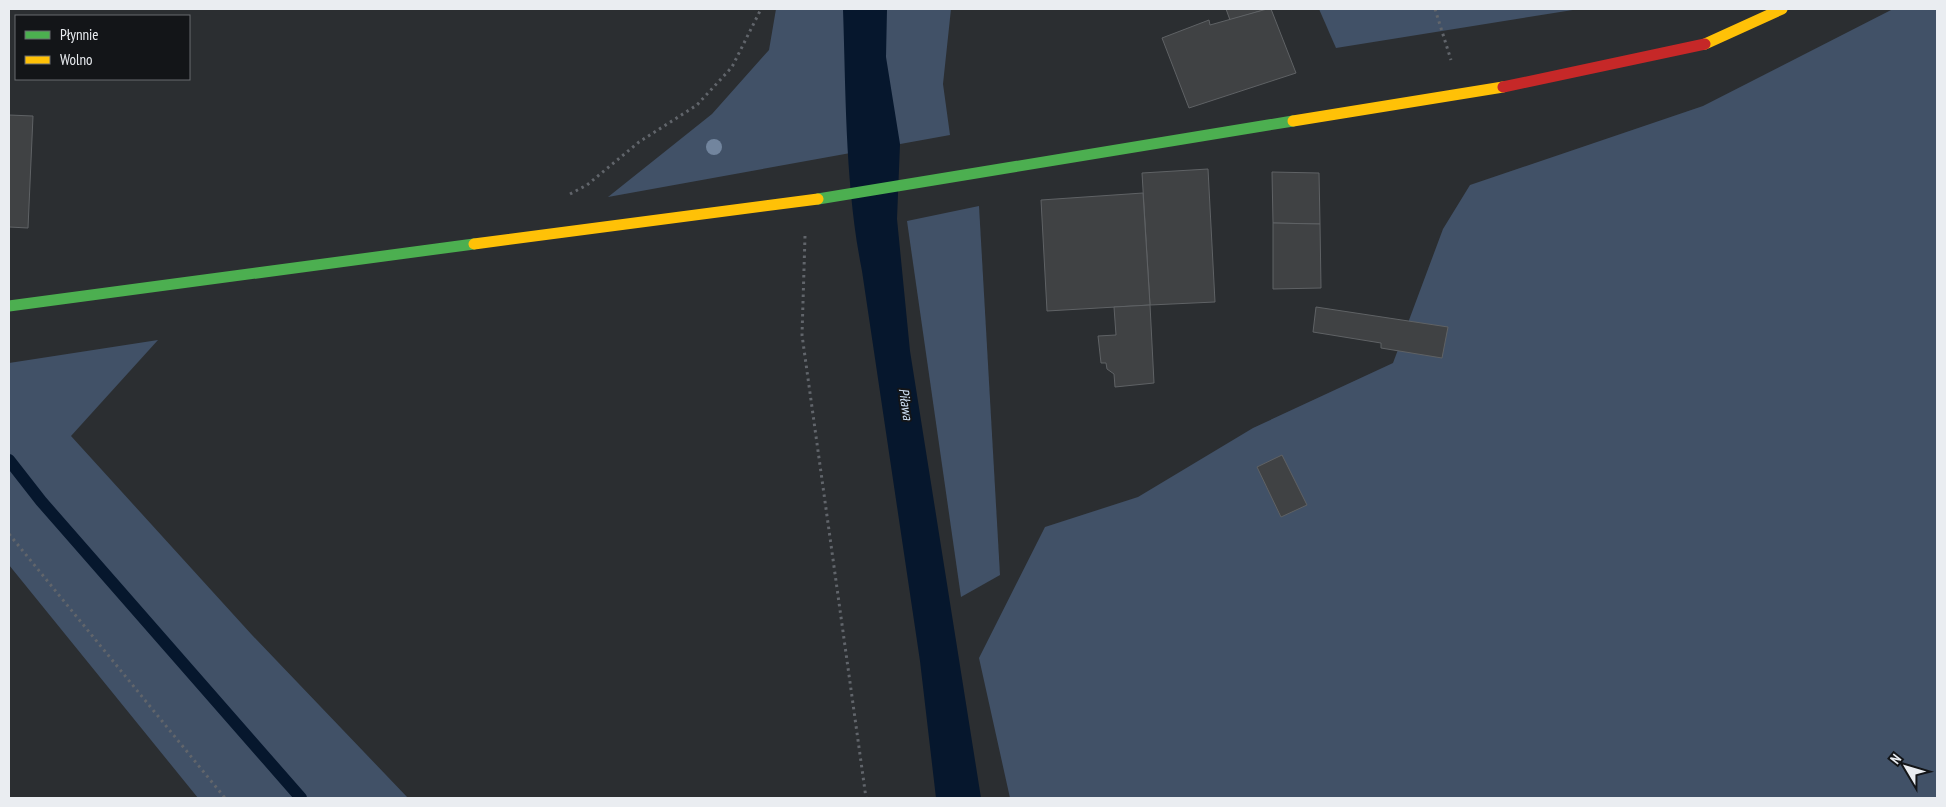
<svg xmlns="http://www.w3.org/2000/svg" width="1946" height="807" viewBox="0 0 1946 807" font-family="'PT Sans Narrow',sans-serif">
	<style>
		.green { fill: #415167 }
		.water { fill: #06172d }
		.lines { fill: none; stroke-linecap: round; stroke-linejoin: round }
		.stream { stroke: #06172d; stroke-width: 12 }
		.building { fill: #404244; stroke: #5f6265 }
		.path { stroke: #61656b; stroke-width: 3; stroke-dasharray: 2.5 4; stroke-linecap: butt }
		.fast { stroke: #4caf50; stroke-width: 11 }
		.slow { stroke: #ffc107; stroke-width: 11 }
		.jam { stroke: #c62828; stroke-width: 11 }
		.tree { fill: #72859e }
		.labels { text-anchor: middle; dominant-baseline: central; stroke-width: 4; stroke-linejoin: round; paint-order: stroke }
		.water-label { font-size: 14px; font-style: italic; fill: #d1e2f7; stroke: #131518 }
	</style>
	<rect width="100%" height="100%" fill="#2b2e31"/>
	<g class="green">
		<path d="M776 9H951L943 84 950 135 608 197 712 114 769 50Z"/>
		<path d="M1319 9H1579L1336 48Z"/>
		<path d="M1893 9H1937V798H1010L979 658 1045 527 1138 497 1253 428 1393 363 1443 229 1470 185 1703 106Z"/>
		<path d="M979 206 1000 575 961 597 907 221Z"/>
		<path d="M158 340 71 436 252 635 408 798H198L9 565V363Z"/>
	</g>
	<path class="water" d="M843 9H887L886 57 900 144 897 219 910 351 981 798H936L920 661 862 271C845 185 846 96 843 9Z"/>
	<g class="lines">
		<path class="stream" d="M9 460 41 501 301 798"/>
	</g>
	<g class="building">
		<path d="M1226 9H1267L1230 20Z"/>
		<path d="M1267 9H1271L1296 73 1189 108 1162 38 1209 20 1210 25Z"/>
		<path d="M9 115 33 116 28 228 9 227Z"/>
		<path d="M1208 169 1215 302 1150 305 1142 173Z"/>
		<path d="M1272 172 1319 173 1320 224 1273 223Z"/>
		<path d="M1143 193 1150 305 1047 311 1041 200Z"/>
		<path d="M1273 223 1320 224 1321 288 1273 289Z"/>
		<path d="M1150 305 1154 383 1115 387 1114 374 1107 369 1106 363H1101L1098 336 1116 335 1114 307Z"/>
		<path d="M1316 307 1448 327 1442 358 1381 348V343L1313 332Z"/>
		<path d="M1282 455 1307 505 1281 517 1257 467Z"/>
	</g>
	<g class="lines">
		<g class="path">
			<path d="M1435 9 1451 60"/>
			<path d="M570 194 587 185 639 142 697 105 732 67 761 9"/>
			<path d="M805 236 802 335 866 798"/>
			<path d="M9 534 225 798"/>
		</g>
		<g class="fast">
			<path d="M818 199 1293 121"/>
			<path d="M9 306 474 244"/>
		</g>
		<g class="slow">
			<path d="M1705 44 1782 9"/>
			<path d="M1293 121 1503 87"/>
			<path d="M474 244 818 199"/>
		</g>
		<path class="jam" d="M1503 87 1705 44"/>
	</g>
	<circle class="tree" cx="714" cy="147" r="8"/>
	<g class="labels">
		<g class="water-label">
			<text transform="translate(906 404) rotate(82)">Piława</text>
		</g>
	</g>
	<rect width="1946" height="807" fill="none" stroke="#eaedf1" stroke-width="20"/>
	<rect x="15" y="15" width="175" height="65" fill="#131518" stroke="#696b6f"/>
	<rect x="25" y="31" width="25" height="8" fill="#4caf50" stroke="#696b6f"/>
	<text x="60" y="40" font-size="15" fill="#eaedf1">Płynnie</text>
	<rect x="25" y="56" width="25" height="8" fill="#ffc107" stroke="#696b6f"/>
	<text x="60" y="65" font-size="15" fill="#eaedf1">Wolno</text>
	<g transform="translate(1906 767) rotate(308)" stroke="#131518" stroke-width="4" paint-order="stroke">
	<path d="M0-4L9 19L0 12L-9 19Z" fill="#eaedf1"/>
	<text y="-8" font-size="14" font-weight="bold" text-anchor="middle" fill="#eaedf1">N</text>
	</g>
</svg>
